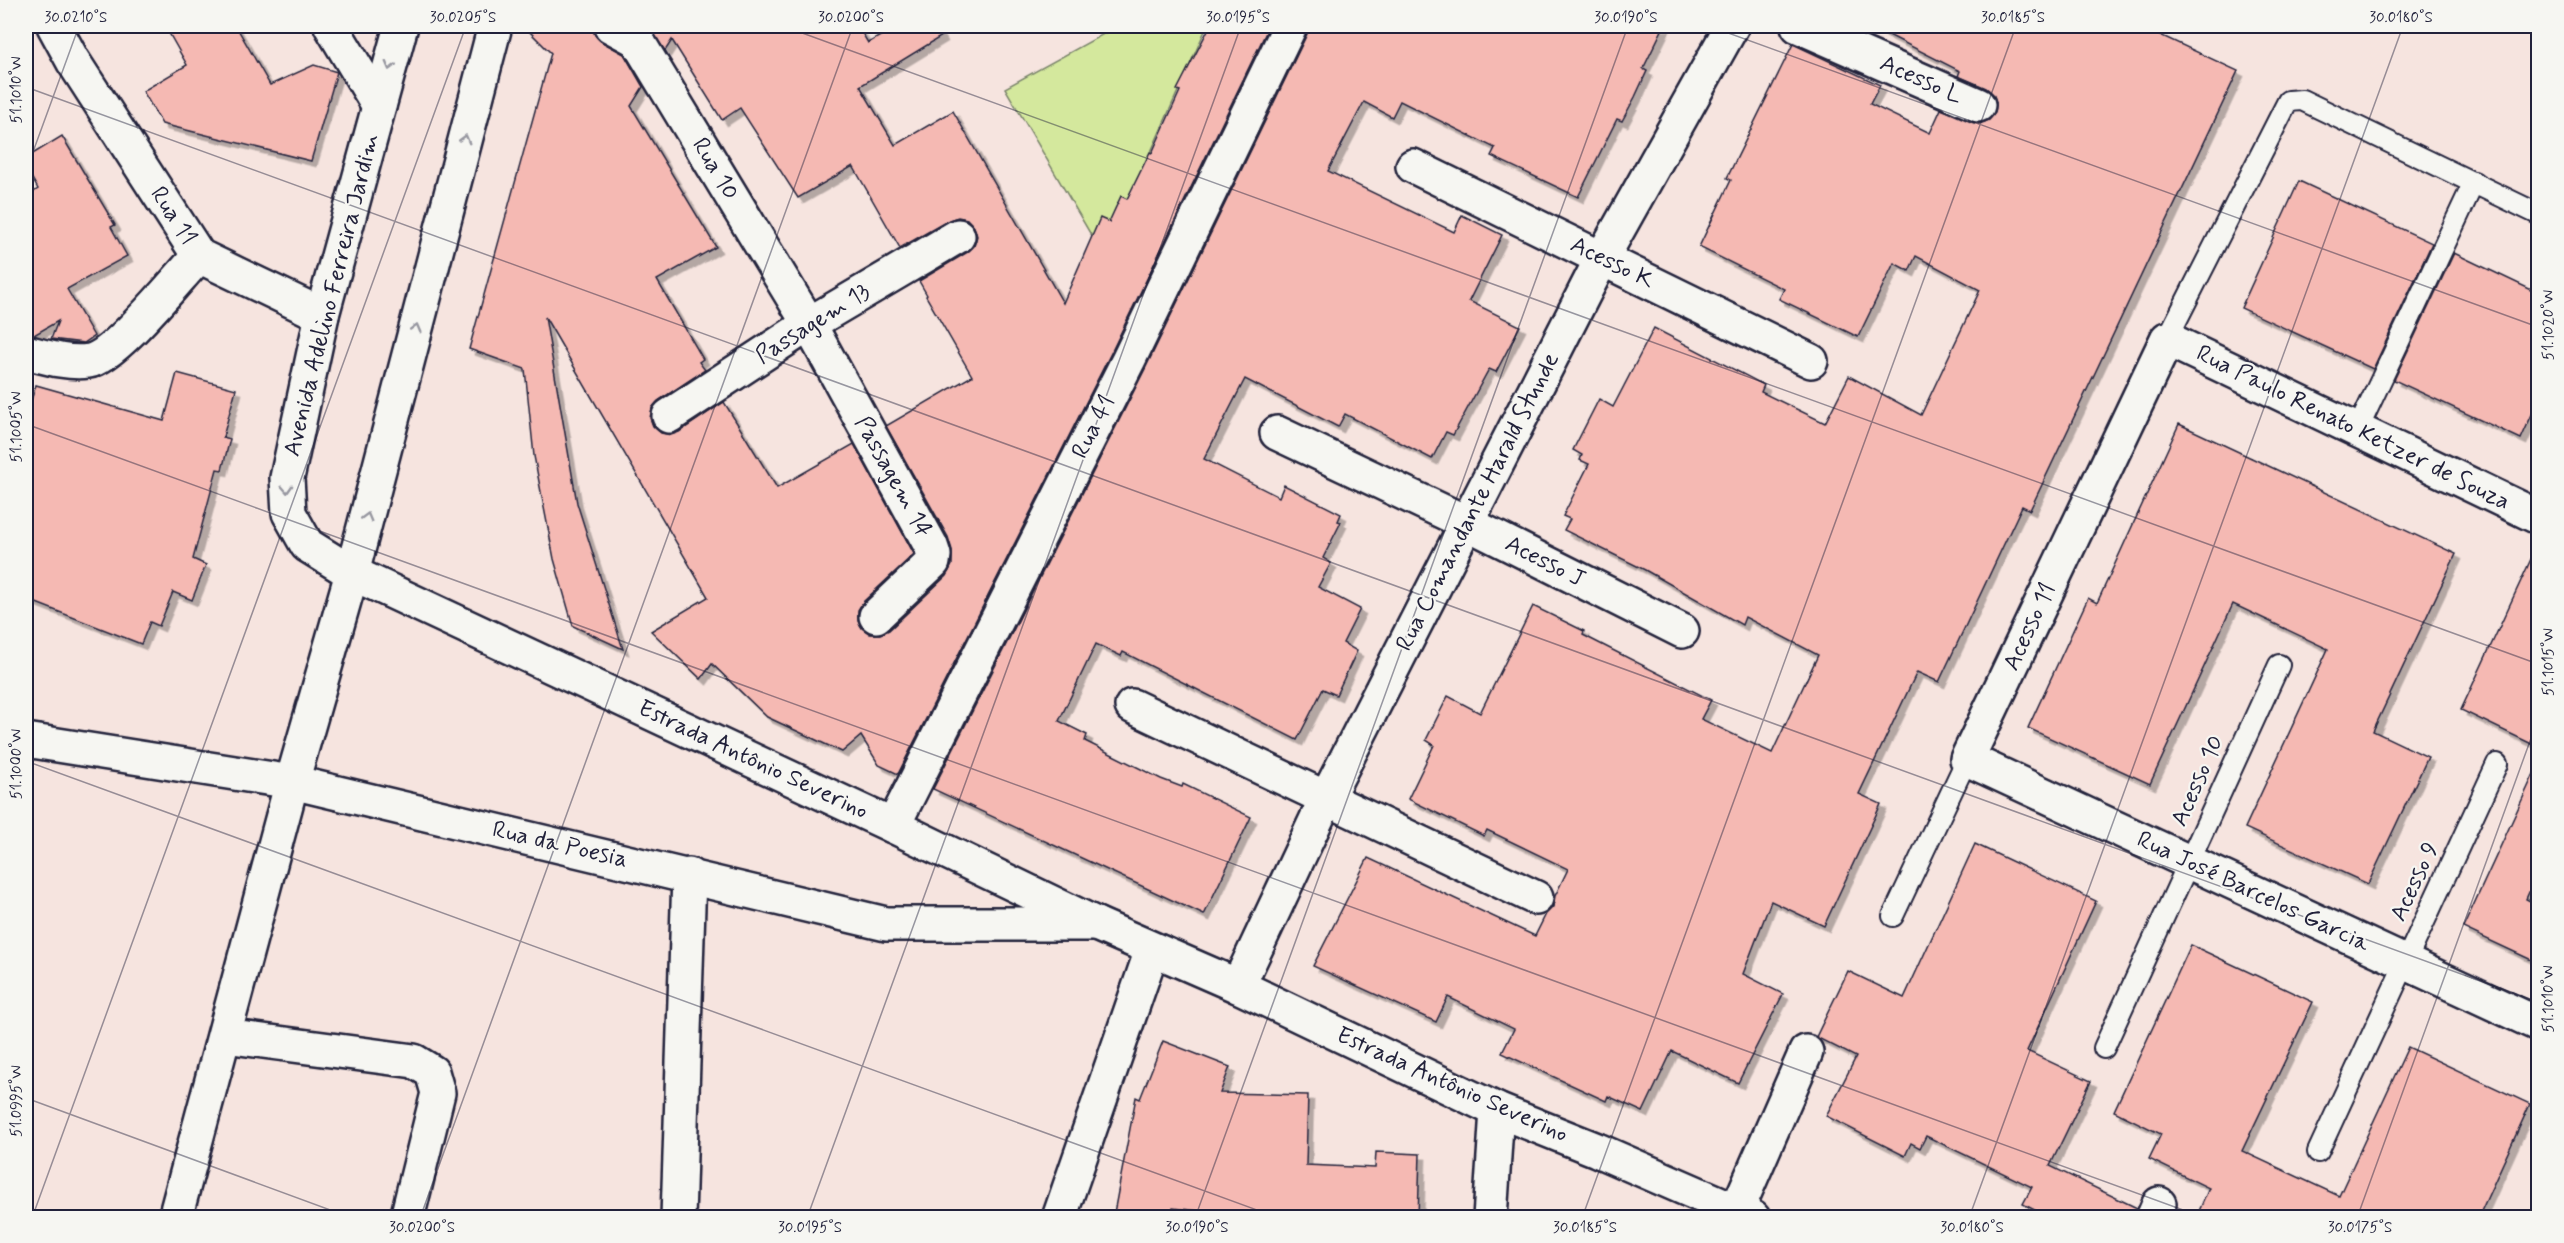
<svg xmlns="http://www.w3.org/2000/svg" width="2564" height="1243" viewBox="0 0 2564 1243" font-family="Mynerve,sans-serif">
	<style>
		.green { fill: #d4e89d; stroke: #7b856c; stroke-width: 1.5 }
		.building { fill: #f5b9b3; stroke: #22223b; stroke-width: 1.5; filter: url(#shadow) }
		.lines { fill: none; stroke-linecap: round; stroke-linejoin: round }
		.service-casing { stroke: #22223b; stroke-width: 24 }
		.minor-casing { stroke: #22223b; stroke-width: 38 }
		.tertiary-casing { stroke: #22223b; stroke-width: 38 }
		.secondary-casing { stroke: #22223b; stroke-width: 38 }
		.service { stroke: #f6f6f2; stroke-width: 20 }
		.minor { stroke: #f6f6f2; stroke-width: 33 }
		.tertiary { stroke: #f6f6f2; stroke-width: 33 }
		.secondary { stroke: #f6f6f2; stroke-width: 33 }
		.oneway { stroke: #9797a0 }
		.ticks { fill: none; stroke: #22223b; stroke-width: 1.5; stroke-opacity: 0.45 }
		.labels { text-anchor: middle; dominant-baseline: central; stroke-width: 4.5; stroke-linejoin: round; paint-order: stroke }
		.street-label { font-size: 24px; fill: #22223b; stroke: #f6f6f2 }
		.neatline { fill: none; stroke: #22223b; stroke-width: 2 }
		.ticks-label { font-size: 15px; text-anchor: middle; fill: #22223b }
	</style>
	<defs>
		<filter id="shadow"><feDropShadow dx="5.5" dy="5.5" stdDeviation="0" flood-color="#0004"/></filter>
	</defs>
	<rect width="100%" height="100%" fill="#f6e4df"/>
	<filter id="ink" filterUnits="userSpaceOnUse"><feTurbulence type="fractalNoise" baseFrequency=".0167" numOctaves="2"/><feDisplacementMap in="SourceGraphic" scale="12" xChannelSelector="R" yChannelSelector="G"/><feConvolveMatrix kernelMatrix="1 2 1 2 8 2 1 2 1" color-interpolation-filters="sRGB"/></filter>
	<g filter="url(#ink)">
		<path class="green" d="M1118 26H1207L1104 257 1005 88Z"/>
		<g class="building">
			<path d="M165 26H236L270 85 314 65 337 72 311 161 162 124 143 91 187 65Z"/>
			<path d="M524 26H592L595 35 602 42 624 54 643 87 631 106 716 247 657 280 703 359 699 362 705 370 658 401 652 408 650 418 653 426 661 433 671 435 679 432 724 402 777 488 854 444 914 554 863 602 858 610V620L862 628 870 634H880L889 630 946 576 952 565V550L948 537 886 426 972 376 926 296 927 295 919 281 968 252 974 246 977 236 974 227 967 219 958 217 949 220 900 248 853 166 798 198 740 108 722 120 672 40 665 51 648 26H858L868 43 898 26H936L942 36 860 86 895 145 953 111 1063 303 1100 218 1109 222 1121 196 1127 199 1150 152 1152 153 1180 91 1177 90 1210 26H1269L1112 351 898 774 879 765 861 736 842 752 767 717 712 664 701 679 651 631 708 597 545 317 577 503 623 649 573 626 554 559 534 456 525 369 469 349 551 53Z"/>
			<path d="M1309 26H1664L1643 69 1647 71 1635 97 1622 121 1617 119 1578 197 1491 156 1495 148 1400 101 1392 117 1364 102 1328 171 1454 232 1462 215 1502 235 1469 301 1520 326 1496 372 1489 369 1453 435 1446 432 1432 459 1345 414 1338 427 1245 379 1204 459 1279 497 1284 485 1341 514 1338 521 1341 522 1323 558 1331 563 1318 587 1360 609 1343 643 1357 651 1336 695 1323 689 1297 740 1123 652 1121 656 1096 644 1059 721 1087 735 1085 741 1161 779 1182 787 1183 784 1251 817 1204 915 933 789 1146 367 1307 34Z"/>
			<path d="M1871 26H2141L2238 71 2030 510 2022 506 1939 682 1917 672 1859 794 1881 804 1824 926 1771 901 1743 974 1783 994 1738 1083 1672 1051 1643 1112 1608 1096 1606 1101 1502 1053 1514 1029 1448 997 1436 1022 1313 966 1368 858 1535 936 1546 914 1553 907 1555 896 1568 869 1487 830 1484 836 1408 799 1434 745 1426 740 1448 696 1480 713 1533 606 1584 631 1583 635 1711 700 1701 719 1772 753 1818 655 1745 617 1742 625 1645 570 1564 530 1570 519 1563 516 1589 464 1580 460 1582 455 1573 450 1599 399 1613 407 1654 328 1764 385 1761 392 1825 423 1849 376 1921 415 1980 290 1916 256 1909 271 1894 263 1858 337 1779 299 1784 289 1699 247 1731 180 1727 178 1793 44 1880 85 1870 104 1930 133 1941 109 1979 124 1989 120 1995 113 1996 102 1993 94 1986 88 1958 76 1960 71Z"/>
			<path d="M62 136 115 225 111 227 127 256 67 289 94 336 84 343 51 339 58 321 34 335 26 334V197L38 189 26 168V158Z"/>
			<path d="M2299 181 2432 243 2373 369 2241 308Z"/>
			<path d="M2454 253 2538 293V401L2521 439 2394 380Z"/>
			<path d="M177 373 236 389 223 437 230 439 222 470 217 469 193 559 206 565 192 600 173 592 159 626 150 622 141 644 26 599V416L36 385 164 421Z"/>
			<path d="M2179 424 2456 554 2373 731 2428 757 2368 884 2245 828 2328 649 2233 604 2150 784 2028 728 2088 598 2097 603Z"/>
			<path d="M2538 544V747L2461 710Z"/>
			<path d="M2538 765V872L2526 899 2538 905V963L2463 928Z"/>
			<path d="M1975 844 2096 901 2027 1051 2091 1081 2050 1166 2137 1208 2135 1218H2050L2023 1204 2032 1187 1926 1136 1920 1148 1911 1143 1905 1156 1826 1116 1856 1057 1816 1037 1848 971 1904 998Z"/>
			<path d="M2191 945 2313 1002 2242 1151 2339 1196 2408 1047 2530 1104 2478 1218H2196L2209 1188 2149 1159 2161 1134 2114 1111Z"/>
			<path d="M1163 1041 1230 1067 1220 1093 1308 1095 1306 1165 1375 1168 1376 1152 1420 1154 1418 1218H1236V1215L1173 1208 1171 1218H1113L1136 1097 1140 1099Z"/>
		</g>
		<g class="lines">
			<g class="service-casing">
				<g id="service">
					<path d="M2167 339 2288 101 2302 100 2538 214"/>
					<path d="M2357 431 2474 182"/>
					<path d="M1893 916 1967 759"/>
					<path d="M2104 1048 2279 665"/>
					<path d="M2318 1152 2497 764"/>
				</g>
			</g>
			<g class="minor-casing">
				<g id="minor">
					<path d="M54 26 73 61 199 256 322 315"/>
					<path d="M331 26 379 106"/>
					<path d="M611 26 637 40 809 324 931 546 934 555 933 562 876 616"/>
					<path d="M1798 26 1978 105"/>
					<path d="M1413 166 1811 361"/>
					<path d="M26 352C46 357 67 364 89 361 115 357 178 278 199 256"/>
					<path d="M669 416 809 324 958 236"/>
					<path d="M1277 433 1467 523 1682 631"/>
					<path d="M2538 517 2167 339 1967 759 2538 1024"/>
					<path d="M1132 706 1536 898"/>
					<path d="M893 826 1129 359 1290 26"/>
					<path d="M1238 986 1327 797 1602 258 1732 26"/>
					<path d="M225 1036 414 1061 432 1072 438 1093 407 1218"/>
					<path d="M1737 1210 1806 1052"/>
					<path d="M175 1218 292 782"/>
					<path d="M678 1218 689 875"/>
					<path d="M1490 1218 1497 1110"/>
					<path d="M2153 1218 2159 1204"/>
				</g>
			</g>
			<g class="tertiary-casing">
				<g id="tertiary">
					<path d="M26 740 292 782 886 924H1096"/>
					<path d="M292 782 352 573"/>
					<path d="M1059 1218 1152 950"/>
				</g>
			</g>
			<g class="secondary-casing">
				<g id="secondary">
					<path d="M401 26 322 315 287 478 289 513 307 545 352 573 893 826 1096 924 1238 986 1497 1110 1597 1150 1753 1218"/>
					<path d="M352 573 495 26"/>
				</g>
			</g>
			<use href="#service" class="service"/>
			<use href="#minor" class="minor"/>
			<use href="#tertiary" class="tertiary"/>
			<use href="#secondary" class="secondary"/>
		</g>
		<defs><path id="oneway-chevron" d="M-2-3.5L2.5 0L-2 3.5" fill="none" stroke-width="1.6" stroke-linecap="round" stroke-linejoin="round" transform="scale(1.5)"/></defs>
		<g class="oneway">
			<use href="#oneway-chevron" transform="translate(390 66) rotate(105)"/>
			<use href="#oneway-chevron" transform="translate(465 139) rotate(-75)"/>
			<use href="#oneway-chevron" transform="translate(416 328) rotate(-75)"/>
			<use href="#oneway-chevron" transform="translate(287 489) rotate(87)"/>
			<use href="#oneway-chevron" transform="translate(367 517) rotate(-75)"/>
		</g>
	</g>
	<path class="ticks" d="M783 26 2538 664M1709 26 2538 327M26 87 2538 1002M26 171 79 26M26 424 2205 1218M26 761 1279 1218M26 1098 352 1218M32 1218 466 26M420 1218 853 26M807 1218 1241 26M1195 1218 1628 26M1582 1218 2016 26M1969 1218 2403 26M2357 1218 2538 719"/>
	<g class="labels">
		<g class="street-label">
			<text transform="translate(1921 80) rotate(24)">Acesso L</text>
			<text transform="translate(715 169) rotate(59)">Rua 10</text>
			<text transform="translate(173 216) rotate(57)">Rua 11</text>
			<text transform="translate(1612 263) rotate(26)">Acesso K</text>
			<text transform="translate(332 295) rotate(-76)">Avenida Adelino Ferreira Jardim</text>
			<text transform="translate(813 324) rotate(-32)">Passagem 13</text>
			<text transform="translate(1094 427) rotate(-63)">Rua 41</text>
			<text transform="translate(2353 428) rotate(26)">Rua Paulo Renato Ketzer de Souza</text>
			<text transform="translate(893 477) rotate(61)">Passagem 14</text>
			<text transform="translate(1478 502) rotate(-63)">Rua Comandante Harald Stunde</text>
			<text transform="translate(1545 562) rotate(27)">Acesso J</text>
			<text transform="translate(2030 627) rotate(-65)">Acesso 11</text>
			<text transform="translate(753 760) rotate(25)">Estrada Antônio Severino</text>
			<text transform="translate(2198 781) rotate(-66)">Acesso 10</text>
			<text transform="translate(560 845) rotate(13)">Rua da Poesia</text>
			<text transform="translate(2415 882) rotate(-65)">Acesso 9</text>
			<text transform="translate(2253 892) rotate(25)">Rua José Barcelos Garcia</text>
			<text transform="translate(1452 1085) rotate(24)">Estrada Antônio Severino</text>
		</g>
	</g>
	<rect width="2564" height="1243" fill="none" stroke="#f6f6f2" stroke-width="66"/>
	<rect x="33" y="33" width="2498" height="1177" class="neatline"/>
	<g class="ticks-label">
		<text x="76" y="22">30.0210°S</text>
		<text x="463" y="22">30.0205°S</text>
		<text x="851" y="22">30.0200°S</text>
		<text x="1238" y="22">30.0195°S</text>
		<text x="1626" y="22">30.0190°S</text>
		<text x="2013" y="22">30.0185°S</text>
		<text x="2401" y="22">30.0180°S</text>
		<text transform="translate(16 90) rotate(-90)" y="5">51.1010°W</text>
		<text transform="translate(2548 325) rotate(-90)" y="5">51.1020°W</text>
		<text transform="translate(16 427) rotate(-90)" y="5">51.1005°W</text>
		<text transform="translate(2548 662) rotate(-90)" y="5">51.1015°W</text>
		<text transform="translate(16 764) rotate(-90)" y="5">51.1000°W</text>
		<text transform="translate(2548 999) rotate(-90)" y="5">51.1010°W</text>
		<text transform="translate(16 1101) rotate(-90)" y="5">51.0995°W</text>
		<text x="422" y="1232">30.0200°S</text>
		<text x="810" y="1232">30.0195°S</text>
		<text x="1197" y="1232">30.0190°S</text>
		<text x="1585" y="1232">30.0185°S</text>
		<text x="1972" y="1232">30.0180°S</text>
		<text x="2360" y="1232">30.0175°S</text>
	</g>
</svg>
